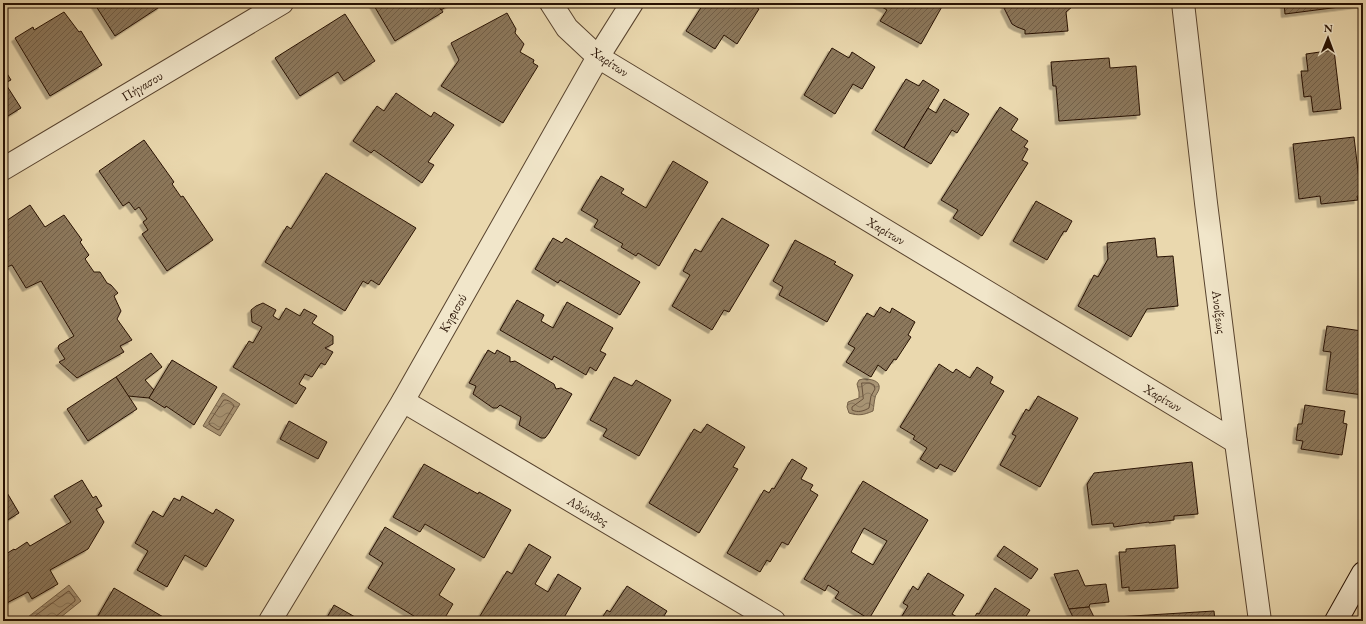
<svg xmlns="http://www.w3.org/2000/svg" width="1366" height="624" viewBox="0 0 1366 624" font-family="'EB Garamond',serif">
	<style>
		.water { fill: url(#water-waves); stroke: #746047 }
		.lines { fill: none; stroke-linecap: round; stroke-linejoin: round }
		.shore { stroke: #68523c; stroke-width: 1 }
		.building { fill: url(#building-hatch); stroke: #271103; fill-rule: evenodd; filter: url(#shadow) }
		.minor-casing { stroke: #58432e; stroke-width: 24 }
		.secondary-casing { stroke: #271103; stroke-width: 24 }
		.minor { stroke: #f1e6ca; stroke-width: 22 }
		.secondary { stroke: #f1e6ca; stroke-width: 22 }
		.labels { text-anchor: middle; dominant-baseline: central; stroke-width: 3.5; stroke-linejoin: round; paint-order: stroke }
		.street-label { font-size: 13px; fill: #271103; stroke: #f1e6ca }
	</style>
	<defs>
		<pattern id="water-waves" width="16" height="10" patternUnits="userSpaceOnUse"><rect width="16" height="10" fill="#a89474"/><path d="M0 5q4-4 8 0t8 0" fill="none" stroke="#89775d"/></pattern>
		<pattern id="building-hatch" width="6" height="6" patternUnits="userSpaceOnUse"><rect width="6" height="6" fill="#8c785c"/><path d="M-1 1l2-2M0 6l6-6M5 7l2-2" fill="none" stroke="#72614a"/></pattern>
		<filter id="shadow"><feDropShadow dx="-3.5" dy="3.5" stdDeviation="0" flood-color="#0004"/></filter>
	</defs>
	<rect width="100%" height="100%" fill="#ead8ae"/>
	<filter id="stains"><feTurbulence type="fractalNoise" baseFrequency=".005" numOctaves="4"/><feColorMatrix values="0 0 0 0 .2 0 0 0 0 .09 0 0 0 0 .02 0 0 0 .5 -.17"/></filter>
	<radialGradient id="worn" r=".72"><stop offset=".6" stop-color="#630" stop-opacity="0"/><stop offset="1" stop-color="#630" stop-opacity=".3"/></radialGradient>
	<g class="water">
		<path d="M863 379C870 379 881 380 879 389 878 393 875 395 875 398 874 402 874 406 873 411 864 415 858 416 849 413L847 407 848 402 859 398V392L857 384 859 380Z"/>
		<path d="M223 393 240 404 220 436 203 426Z"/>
		<path d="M69 585 81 601 56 621H31L28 617Z"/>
	</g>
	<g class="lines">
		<g class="shore">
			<path d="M862 383H870L874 385 875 389 871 396 869 408C864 411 858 413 852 410V407L863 399Z"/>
			<path d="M224 400C227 399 233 403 234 406L220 429 218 430 210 425 209 423Z"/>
			<path d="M34 621 35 616 67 592 69 591 75 599V601L55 617 54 621"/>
		</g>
	</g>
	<g class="building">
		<path d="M94 3H160L161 6 115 36Z"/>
		<path d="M375 3H437L443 12 395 41 373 4Z"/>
		<path d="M437 3H452L441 10Z"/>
		<path d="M704 3H750L759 9 737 44 724 35 715 49 686 31Z"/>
		<path d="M875 3H944L921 44 880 21 887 10Z"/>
		<path d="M1002 3H1068L1072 7 1066 12 1068 31 1025 34V30L1017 27 1012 24 1004 8 1006 5Z"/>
		<path d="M1284 3H1363V4L1285 14Z"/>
		<path d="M64 12 79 32 81 31 102 65 50 96 15 38 33 27 34 30Z"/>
		<path d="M507 13 516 29 515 33 524 44 520 52 534 60 533 63 538 66 503 123 441 86 459 60 451 43Z"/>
		<path d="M345 14 375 61 344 81 338 72 300 96 275 58Z"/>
		<path d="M832 48 849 58 852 52 875 67 862 89 853 84 835 114 804 95Z"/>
		<path d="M1334 50 1341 109 1313 112 1311 96 1304 97 1301 71H1308L1306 54Z"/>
		<path d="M1109 58 1110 68 1136 66 1140 115 1059 121 1056 86H1053L1051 62Z"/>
		<path d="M3 67 11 80 5 83 21 108 3 119Z"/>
		<path d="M906 79 919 86 923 80 939 90 904 148 875 130Z"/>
		<path d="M396 93 431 117 434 112 454 125 428 162 434 165 422 183 374 150 371 153 353 141 377 106 384 111Z"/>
		<path d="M944 99 969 114 957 133 952 130 931 164 904 148 928 108 936 113Z"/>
		<path d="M1000 107 1018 119 1011 130 1028 141 1024 147 1028 149 1022 160 1028 163 982 236 953 218 958 210 941 200Z"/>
		<path d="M1354 137 1361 196H1357L1358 200 1321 204 1320 196 1299 199 1293 144Z"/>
		<path d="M144 140 174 182 172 184 181 197 183 196 213 240 167 271 142 234 148 230 143 222 147 219 139 207 135 210 129 202 123 206 99 171Z"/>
		<path d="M673 161 708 182 659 266 638 253 636 256 621 247 623 244 594 227 598 220 581 210 601 176 624 189 621 193 646 208Z"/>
		<path d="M326 173 416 228 379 285 371 280 368 284 363 281 345 311 265 262 287 226 291 229Z"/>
		<path d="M1036 201 1072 221 1066 232 1064 231 1047 260 1013 241Z"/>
		<path d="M30 205 45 227 64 215 82 240 80 242 89 255 85 259 94 272H100L107 283 111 285 118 293 114 296 121 311 117 319 132 340 120 346 124 352 77 378 59 362 65 359 58 348 59 345 74 336 41 281 26 288 12 265 7 267 3 259V223Z"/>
		<path d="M722 218 769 245 729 312 724 310 712 330 672 306 690 275 683 271 695 249 701 252Z"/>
		<path d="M553 238 562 243 566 238 640 282 620 315 560 280 558 283 535 269Z"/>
		<path d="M1155 238 1157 257 1173 256 1178 306 1147 309 1131 337 1078 306 1094 275 1098 277 1108 259 1107 243Z"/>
		<path d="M795 240 836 262 834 264 853 275 827 322 779 295 783 287 773 281Z"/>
		<path d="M517 300 544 315 541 321 553 328 567 302 613 328 600 351 606 354 596 371 590 367 586 375 554 356 552 360 500 330Z"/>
		<path d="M263 303 276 310 273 316 279 320 286 308 300 316 304 309 317 316 312 323 333 336V344L325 348 333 352 325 365 321 363 312 377 305 374 299 384 306 388 296 404 233 367 249 341 253 343 262 327 252 322 251 310 256 306Z"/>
		<path d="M880 307 890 313 892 308 915 322 908 335 911 337 896 360 894 359 886 371 878 365 871 377 846 362 855 348 848 344 867 313 874 317Z"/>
		<path d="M1327 326 1362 331 1363 329V395L1326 390 1331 352 1323 351Z"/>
		<path d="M488 350 495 354 497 350 510 357V362L515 361 554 384 556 389 561 388 572 394 549 433 545 438H541L519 425 521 417 500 405 497 408H493L473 394 476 386 469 383Z"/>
		<path d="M151 353 162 367 145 380 154 390 149 398 128 396 116 377Z"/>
		<path d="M172 360 217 387 194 425 166 406 165 408 149 398Z"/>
		<path d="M939 364 953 373 956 369 970 378 977 367 993 377 990 383 1004 391 955 472 940 464 937 469 920 459 927 448 913 439 915 436 900 427Z"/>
		<path d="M116 377 137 409 88 441 67 409Z"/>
		<path d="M614 377 632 386 636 380 671 400 639 456 603 436 607 429 590 420Z"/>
		<path d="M1038 396 1078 418 1040 487 1000 465 1016 436 1012 434 1026 409 1029 411Z"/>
		<path d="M1305 405 1345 411 1343 423 1347 424 1342 455 1301 449 1303 441 1296 440 1298 424H1302Z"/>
		<path d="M289 421 327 442 318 459 280 439Z"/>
		<path d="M707 424 745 447 733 467 738 469 699 533 649 503 694 429 701 433Z"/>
		<path d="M792 459 807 468 801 479 813 485 810 490 818 495 788 545 782 542 770 562 767 560 760 572 727 553 764 490 769 493 772 488 774 489Z"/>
		<path d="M1192 462 1198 514 1174 516V520L1149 523V522L1114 527 1113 523 1092 525 1087 484 1094 473Z"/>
		<path d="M424 464 478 494 479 492 511 510 484 558 425 524 420 532 393 517Z"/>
		<path d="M82 480 93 498 96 496 102 506 96 509 104 522 88 549 50 570 58 584 32 599 28 592 3 605V560L8 556 6 554 14 549 15 550 27 542 30 546 71 522 54 496Z"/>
		<path d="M863 481 928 520 869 619 835 598 839 592 828 585 825 591 804 579ZM864 528 887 541 873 565 851 552Z"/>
		<path d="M3 486 19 513 3 523Z"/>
		<path d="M182 496 213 514 216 509 234 520 206 567 185 555 167 587 137 570 148 551 135 543 153 511 163 517 174 498 180 501Z"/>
		<path d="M385 527 455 569 439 595 453 604 443 621H422L368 588 383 563 369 554Z"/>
		<path d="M529 544 551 557 535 584 548 592 558 574 581 588 562 621H477L507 571 512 574Z"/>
		<path d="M1175 545 1178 588 1129 591V587L1122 588 1119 552H1126V549Z"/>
		<path d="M1004 546 1038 569 1031 579 997 556Z"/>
		<path d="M1078 570 1085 586 1106 584 1109 602 1090 604 1089 607 1069 609 1054 574Z"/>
		<path d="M928 573 964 595 952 614 957 617 954 621H899L908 606 903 603 913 586 918 590Z"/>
		<path d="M627 586 667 611 661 621H600L607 610 610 612Z"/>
		<path d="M114 588 170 621H95Z"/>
		<path d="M995 588 1030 610 1023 621H972L977 613 979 614Z"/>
		<path d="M334 605 362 621H325Z"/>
		<path d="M1089 607 1096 621H1075L1069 609Z"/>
		<path d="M1214 611 1215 621H1117L1116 617Z"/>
	</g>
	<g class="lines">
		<g class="minor-casing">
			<g id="minor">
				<path d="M551 3 567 28 598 57 1236 442"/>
				<path d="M1183 3 1206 203 1236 442 1260 621"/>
				<path d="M3 169 282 3"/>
				<path d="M403 401 774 621"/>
				<path d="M270 621 403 401 598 57 632 3"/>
			</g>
		</g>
		<g class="secondary-casing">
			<path id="secondary" d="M1336 621 1363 573"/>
		</g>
		<use href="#minor" class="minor"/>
		<use href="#secondary" class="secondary"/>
	</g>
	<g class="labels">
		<g class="street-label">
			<text transform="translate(610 62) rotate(34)">Χαρίτων</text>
			<text transform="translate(142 86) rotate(-31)">Πήγασου</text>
			<text transform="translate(886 231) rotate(31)">Χαρίτων</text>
			<text transform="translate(1219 312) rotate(83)">Ανοίξεως</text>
			<text transform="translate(453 313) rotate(-60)">Κηφισού</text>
			<text transform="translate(1163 398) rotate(31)">Χαρίτων</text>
			<text transform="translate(588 511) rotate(31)">Αδώνιδος</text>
		</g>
	</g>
	<rect width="1366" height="624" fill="none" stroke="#ead8ae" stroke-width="16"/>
	<rect x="4" y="4" width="1358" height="616" fill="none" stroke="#271103" stroke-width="2"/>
	<rect x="8" y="8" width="1350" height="608" fill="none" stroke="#271103"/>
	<g transform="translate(1328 38) rotate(1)" stroke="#f1e6ca" stroke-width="3" paint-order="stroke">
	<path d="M0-3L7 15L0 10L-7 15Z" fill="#271103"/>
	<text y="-6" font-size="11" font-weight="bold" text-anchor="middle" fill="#271103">N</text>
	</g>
	<rect width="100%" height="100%" filter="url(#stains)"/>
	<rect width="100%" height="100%" fill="url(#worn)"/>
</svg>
